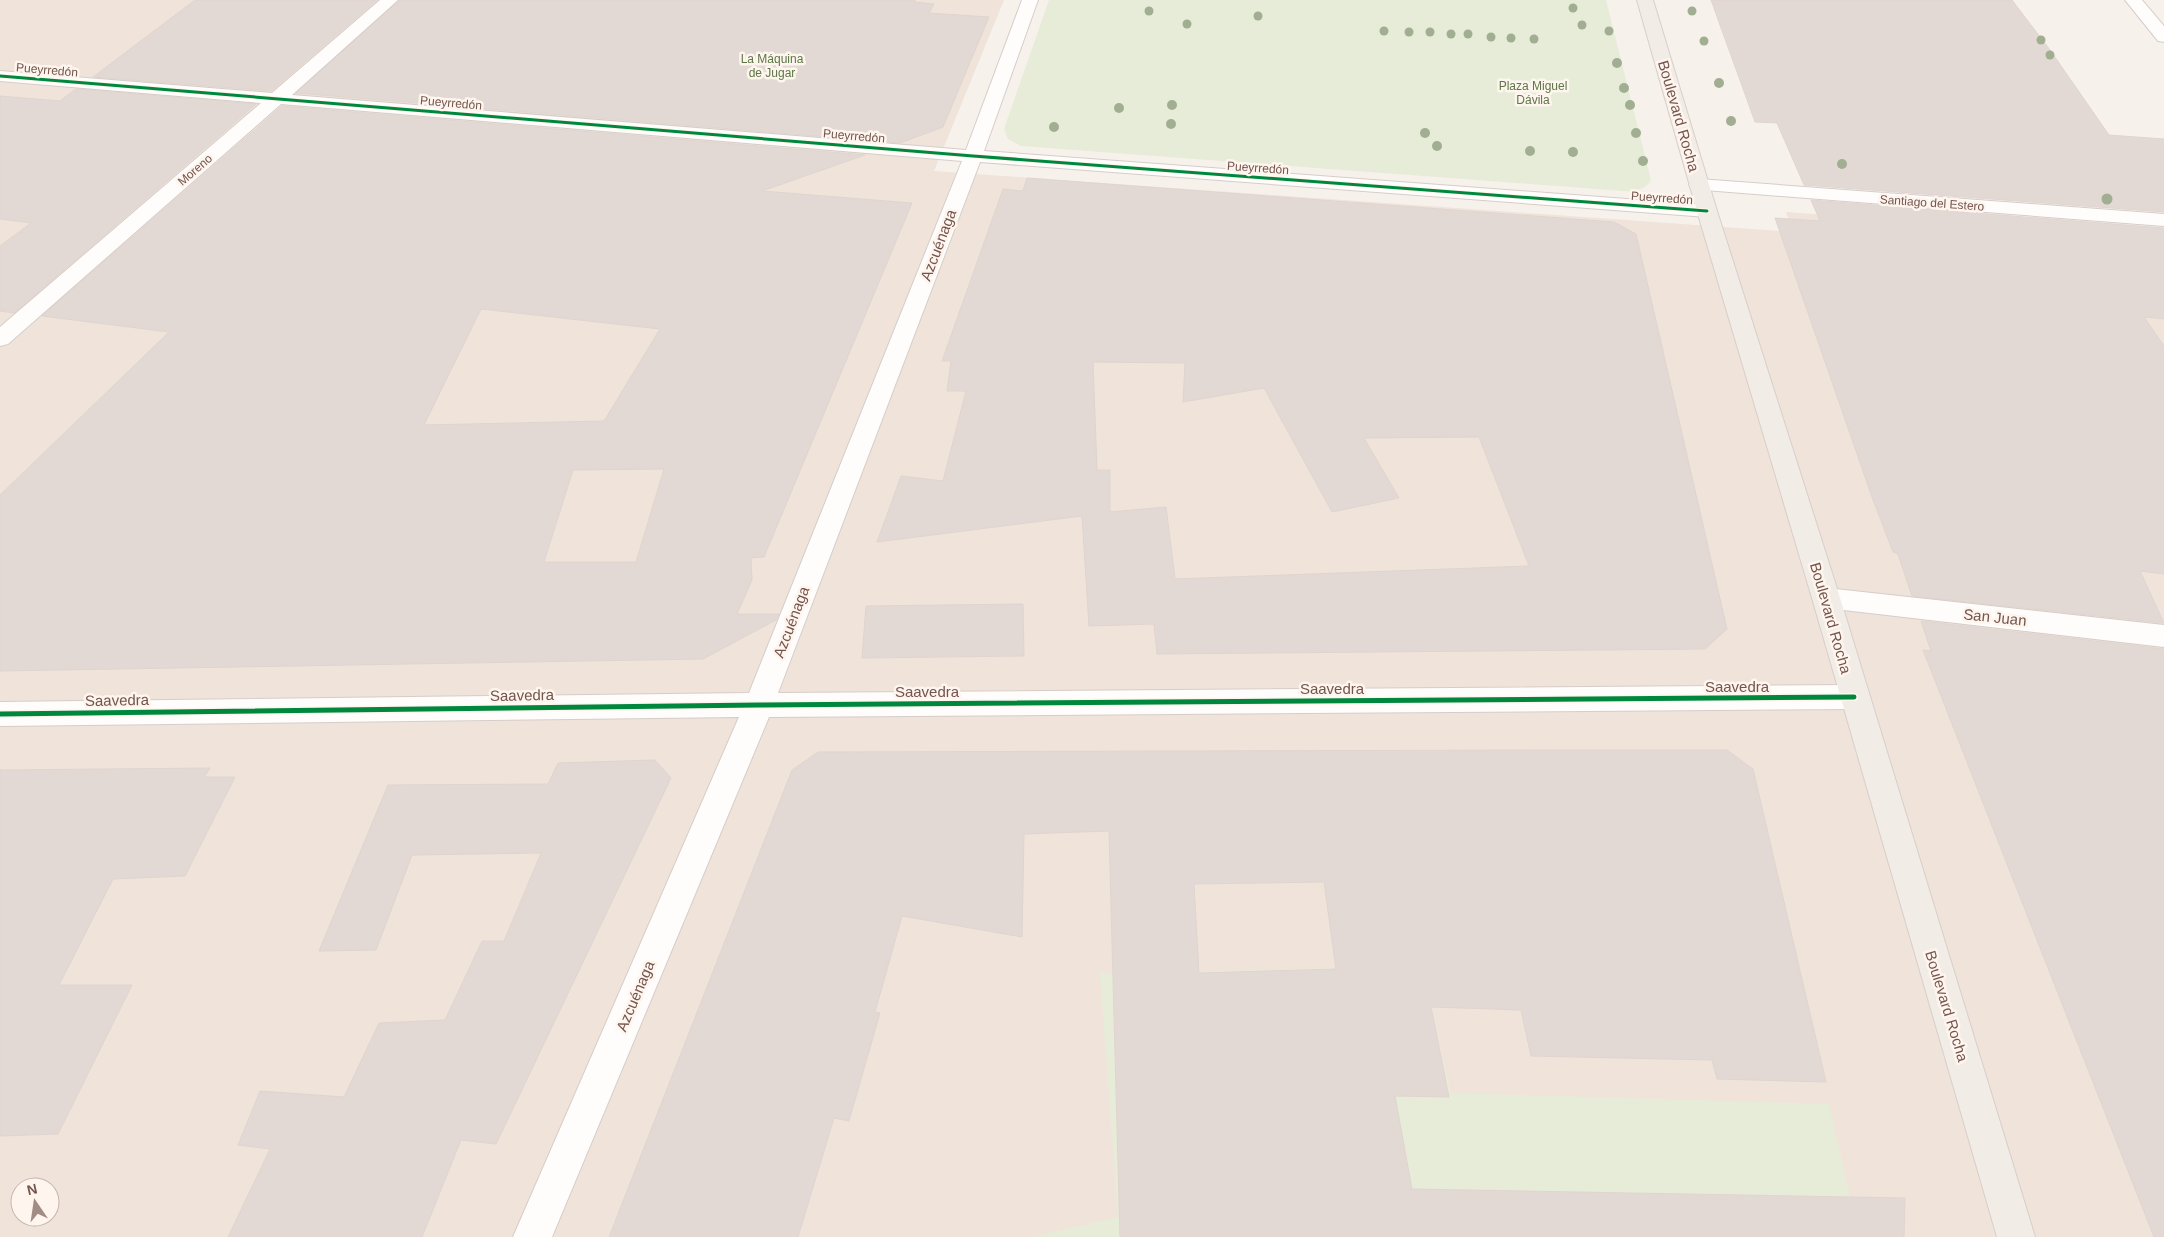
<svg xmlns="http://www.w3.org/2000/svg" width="2164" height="1237" viewBox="0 0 2164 1237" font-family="Arial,sans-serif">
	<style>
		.residential { fill: #efe3da; fill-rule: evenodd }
		.green { fill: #e6ecd8 }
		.building { fill: #e3d9d4; stroke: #e0d4cf; fill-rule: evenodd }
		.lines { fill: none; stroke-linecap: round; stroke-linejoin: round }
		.minor-casing { stroke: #d6cdc9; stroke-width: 2 }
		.major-casing { stroke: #d8ceca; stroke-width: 2 }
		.minor { fill: #fefdfc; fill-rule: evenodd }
		.major { fill: #f2ece6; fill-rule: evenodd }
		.cycleway-far1-casing { stroke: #fef5ee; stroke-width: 5 }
		.cycleway-casing { stroke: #fef5ee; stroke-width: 8 }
		.cycleway-far1 { stroke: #00873e; stroke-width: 3 }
		.cycleway { stroke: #00873e; stroke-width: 5 }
		.tree { fill: #a2ae91 }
		.labels { text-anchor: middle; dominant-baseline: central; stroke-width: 5; stroke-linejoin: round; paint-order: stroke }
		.far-park-label { font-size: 12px; fill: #5d7846; stroke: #fef5ee }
		.far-street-label { font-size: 12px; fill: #74554d; stroke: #fef5ee }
		.street-label { font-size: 15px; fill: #74554d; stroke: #fef5ee }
	</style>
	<rect width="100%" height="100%" fill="#f7f1ec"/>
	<path class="residential" d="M0 0H1004L934 171 1794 232 1786 212 2164 240V1237H0ZM20 1187H50V1217H20Z"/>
	<g class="green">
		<path d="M1049 0H1606L1651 180C1645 190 1635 192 1623 191L1021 146 1008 139 1004 129Z"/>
		<path d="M1337 968 1429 1003 1451 1093 1829 1104 1859 1237H1031L1118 1217 1100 974Z"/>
	</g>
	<g class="building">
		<path d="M195 0H377L271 91 93 77Z"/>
		<path d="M400 0H915L914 2 934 4 929 13 989 17 943 127 900 143 296 93Z"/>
		<path d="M1711 0H2012L2050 50 2109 135 2164 139V212L1804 185 1777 123 1755 122Z"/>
		<path d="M76 89 256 104 14 313 0 311V246L31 223 0 219V96L60 101Z"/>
		<path d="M282 106 865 155 762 191 912 203 764 557 751 558 752 580 737 614H779L776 620 703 659 0 671V495L169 332 42 316ZM481 309 553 317 660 329 604 421 424 425ZM664 469 636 562H544L573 470Z"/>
		<path d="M1027 178 1614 222 1636 234 1727 629 1705 649 1157 654 1154 624 1089 626 1082 516 877 542 901 476 943 481 966 391H947L951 361H942L1003 189 1023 191ZM1093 362 1185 363 1183 402 1264 388 1332 512 1399 498 1364 438 1479 437 1529 566 1175 579 1166 507 1110 512V470H1097Z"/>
		<path d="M1811 200 2164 228V319L2144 317 2164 346V574L2140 571 2164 623 1912 596 1898 554 1893 552 1872 497 1775 218 1820 221Z"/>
		<path d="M1023 604 1024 656 862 658 866 606Z"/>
		<path d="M1921 621 2164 649V1237H2154L2007 864 1923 650 1931 651Z"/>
		<path d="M1555 750H1727L1753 769 1826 1082 1717 1079 1712 1060 1531 1056 1521 1010 1431 1007 1449 1097 1395 1096 1412 1189 1905 1198 1904 1237H1120L1109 831 1024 834 1022 937 902 916 875 1012 880 1013 849 1121 834 1118 798 1237H609L792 770 818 752ZM1324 882 1336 969 1199 973 1194 884Z"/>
		<path d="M655 760 671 778 496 1144 461 1140 422 1237H228L270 1149 238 1145 260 1091 344 1097 379 1023 445 1020 482 941H504L541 853 412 855 376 950 319 951 388 785 548 784 558 763Z"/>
		<path d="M210 768 204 777H235L185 876 113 879 59 985H132L58 1134 0 1136V770Z"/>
	</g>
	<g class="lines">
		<g class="minor-casing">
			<g id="minor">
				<path d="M380 0H398L292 95 966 150 1022 0H1038L984 151 1707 205 1714 207 1717 211 1714 215 1707 217 980 162 778 693 1854 685 1864 689 1868 697 1864 705 1854 709 769 717 552 1237H513L739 717 0 726V702L749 693 962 161 281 104 8 344 0 346V327L261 103 0 81V71L272 93Z"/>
				<path d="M2125 0H2142L2164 26V42L2158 41Z"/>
				<path d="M1699 179 2164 214V226L1692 189 1689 185 1692 181Z"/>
				<path d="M1826 588 2164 625V647L1826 608 1816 605 1812 598 1816 591Z"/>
			</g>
		</g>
		<g class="major-casing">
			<path id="major" d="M1637 0H1653L1717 211 1840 598 2035 1237H1997L1812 598 1697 211Z"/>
		</g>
		<use href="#minor" class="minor"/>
		<use href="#major" class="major"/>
		<g class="cycleway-far1-casing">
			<path id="cycleway-far1" d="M0 76 973 156 1707 211"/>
		</g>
		<g class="cycleway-casing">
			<path id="cycleway" d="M0 714 759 705 1854 697"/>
		</g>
		<use href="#cycleway-far1" class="cycleway-far1"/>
		<use href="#cycleway" class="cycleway"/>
	</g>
	<g class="tree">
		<circle cx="1573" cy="8" r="4.5"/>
		<circle cx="1149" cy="11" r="4.5"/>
		<circle cx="1692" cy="11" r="4.5"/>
		<circle cx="1258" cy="16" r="4.5"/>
		<circle cx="1187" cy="24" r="4.5"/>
		<circle cx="1582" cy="25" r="4.5"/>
		<circle cx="1384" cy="31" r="4.5"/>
		<circle cx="1609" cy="31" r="4.5"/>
		<circle cx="1409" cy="32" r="4.5"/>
		<circle cx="1430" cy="32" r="4.5"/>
		<circle cx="1451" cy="34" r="4.5"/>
		<circle cx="1468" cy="34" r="4.5"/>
		<circle cx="1491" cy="37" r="4.5"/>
		<circle cx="1511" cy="38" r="4.5"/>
		<circle cx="1534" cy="39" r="4.5"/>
		<circle cx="2041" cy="40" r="4.5"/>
		<circle cx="1704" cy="41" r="4.5"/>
		<circle cx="2050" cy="55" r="4.5"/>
		<circle cx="1617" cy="63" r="5"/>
		<circle cx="1719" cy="83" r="5"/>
		<circle cx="1624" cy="88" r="5"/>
		<circle cx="1172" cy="105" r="5"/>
		<circle cx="1630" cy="105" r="5"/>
		<circle cx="1119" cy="108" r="5"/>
		<circle cx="1731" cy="121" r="5"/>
		<circle cx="1171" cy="124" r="5"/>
		<circle cx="1054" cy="127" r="5"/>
		<circle cx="1425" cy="133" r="5"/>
		<circle cx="1636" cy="133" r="5"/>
		<circle cx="1437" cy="146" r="5"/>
		<circle cx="1530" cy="151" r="5"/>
		<circle cx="1573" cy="152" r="5"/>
		<circle cx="1643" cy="161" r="5"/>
		<circle cx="1842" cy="164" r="5"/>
		<circle cx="2107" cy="199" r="5.5"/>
	</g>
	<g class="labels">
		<g class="far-park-label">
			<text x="772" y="59">La Máquina<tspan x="772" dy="14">de Jugar</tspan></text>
			<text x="1533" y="86">Plaza Miguel<tspan x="1533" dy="14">Dávila</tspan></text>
		</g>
		<g class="far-street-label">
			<text transform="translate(47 70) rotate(5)">Pueyrredón</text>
			<text transform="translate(451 103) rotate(5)">Pueyrredón</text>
			<text transform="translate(854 136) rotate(5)">Pueyrredón</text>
			<text transform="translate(1258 168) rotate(4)">Pueyrredón</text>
			<text transform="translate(195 170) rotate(-41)">Moreno</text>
			<text transform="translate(1662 198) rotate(4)">Pueyrredón</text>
			<text transform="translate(1932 203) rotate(4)">Santiago del Estero</text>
		</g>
		<g class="street-label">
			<text transform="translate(1679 116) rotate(74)">Boulevard Rocha</text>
			<text transform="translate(938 245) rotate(-69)">Azcuénaga</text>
			<text transform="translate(1995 617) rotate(6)">San Juan</text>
			<text transform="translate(1831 618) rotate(74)">Boulevard Rocha</text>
			<text transform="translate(791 622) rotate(-69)">Azcuénaga</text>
			<text x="1737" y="686">Saavedra</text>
			<text x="1332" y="688">Saavedra</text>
			<text x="927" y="691">Saavedra</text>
			<text transform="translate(522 695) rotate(-1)">Saavedra</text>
			<text transform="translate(117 700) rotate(-1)">Saavedra</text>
			<text transform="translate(635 996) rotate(-67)">Azcuénaga</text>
			<text transform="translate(1947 1006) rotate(73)">Boulevard Rocha</text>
		</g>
	</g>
	<g transform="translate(35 1202) rotate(347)"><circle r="24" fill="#fef5ee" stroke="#c7b5ae"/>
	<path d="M0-4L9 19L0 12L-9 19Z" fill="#a28c85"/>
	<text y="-8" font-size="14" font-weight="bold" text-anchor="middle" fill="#74554d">N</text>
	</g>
</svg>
